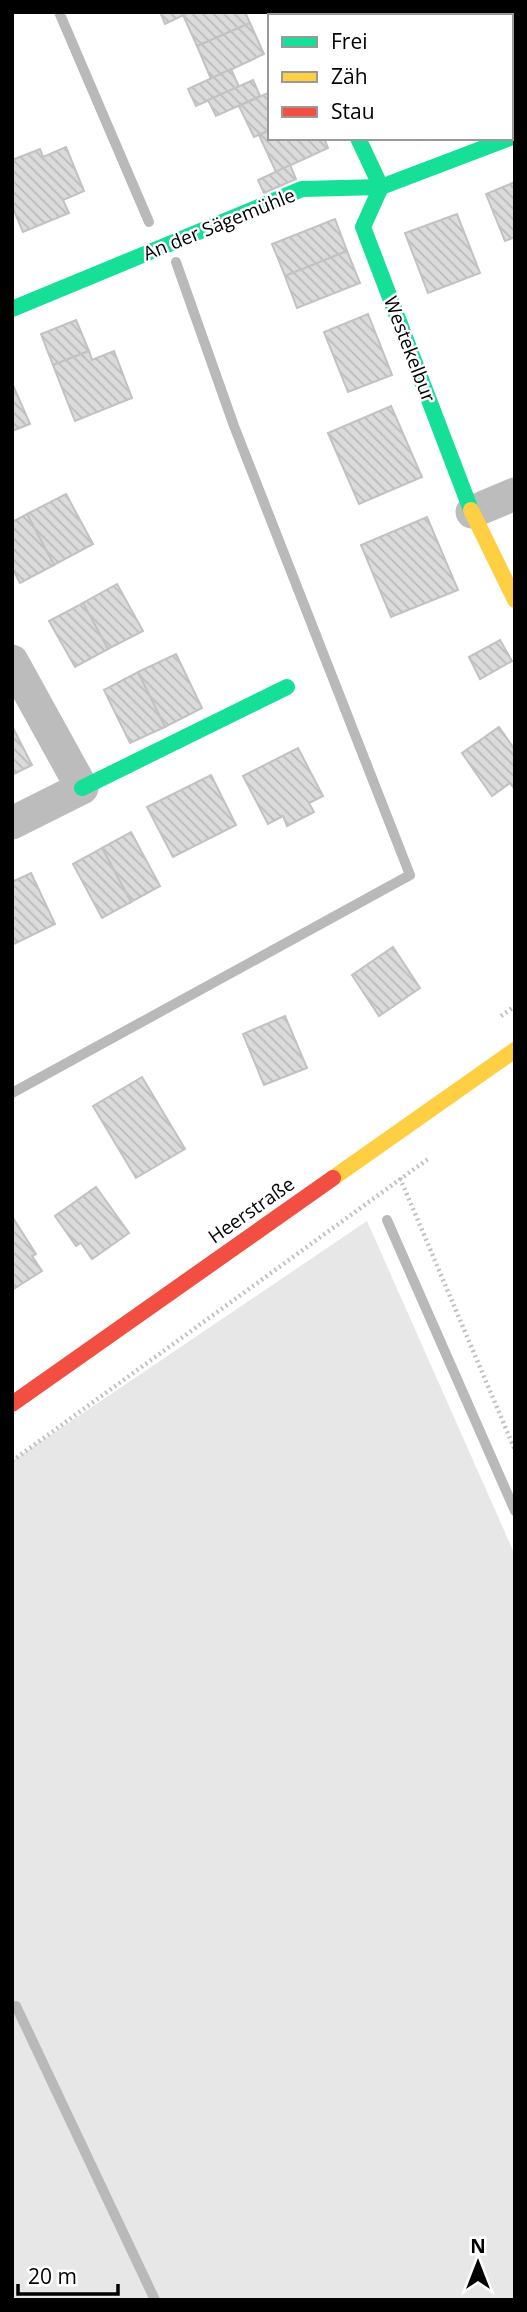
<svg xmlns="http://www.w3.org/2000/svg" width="527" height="2312" viewBox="0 0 527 2312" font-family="'Open Sans',sans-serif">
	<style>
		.grass { fill: #e7e7e7 }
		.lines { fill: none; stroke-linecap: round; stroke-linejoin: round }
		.stream { stroke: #b9b9b9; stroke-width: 10 }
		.building { fill: url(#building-back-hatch); stroke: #c2c2c2; stroke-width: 2 }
		.path { stroke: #c2c2c2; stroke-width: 4.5; stroke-dasharray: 2 3.5; stroke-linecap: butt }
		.street { stroke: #bcbcbc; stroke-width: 33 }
		.fast { stroke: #16e098; stroke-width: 16 }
		.slow { stroke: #ffcf43; stroke-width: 16 }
		.jam { stroke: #f24e42; stroke-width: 16 }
		.labels { text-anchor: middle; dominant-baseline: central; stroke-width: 5; stroke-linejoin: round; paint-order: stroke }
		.street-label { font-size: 19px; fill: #000; stroke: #fff }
	</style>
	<defs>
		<pattern id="building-back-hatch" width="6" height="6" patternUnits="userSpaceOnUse" patternTransform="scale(1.75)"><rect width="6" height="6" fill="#dbdbdb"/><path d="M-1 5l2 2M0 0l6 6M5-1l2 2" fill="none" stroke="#bababa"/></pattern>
	</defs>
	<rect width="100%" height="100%" fill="#fff"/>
	<path class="grass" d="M367 1221 515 1555V2300H12V1461Z"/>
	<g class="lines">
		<g class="stream">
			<path d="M59 12 149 222"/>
			<path d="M12 1093 410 875 234 426 176 262"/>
			<path d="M387 1220 515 1511"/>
			<path d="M16 2006 155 2300"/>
		</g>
	</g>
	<g class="building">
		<path d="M160 12H190L165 24Z"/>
		<path d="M190 12H245L250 23 197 46 183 15Z"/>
		<path d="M515 18V56L511 57V20Z"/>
		<path d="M250 23 264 54 211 79 197 46Z"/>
		<path d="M515 56V93L511 95V57Z"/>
		<path d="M231 69 239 87 196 106 188 89Z"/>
		<path d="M253 80 260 96 216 116 208 100Z"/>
		<path d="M270 92V130L254 137 239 106Z"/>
		<path d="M270 130V138H324L328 148 276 172 259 135Z"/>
		<path d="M66 147 84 191 63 200 69 213 23 232 12 206V160L40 149 43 157Z"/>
		<path d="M290 165 296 179 264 193 258 180Z"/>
		<path d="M515 182V237L505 241 486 194Z"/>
		<path d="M457 214 480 273 428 293 405 233Z"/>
		<path d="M335 219 347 251 285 276 272 244Z"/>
		<path d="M347 251 360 283 297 308 285 276Z"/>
		<path d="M368 314 392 375 348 392 324 332Z"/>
		<path d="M76 320 89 351 53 365 41 334Z"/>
		<path d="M89 351 92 360 114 351 132 398 75 421 53 365Z"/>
		<path d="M12 383 30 424 12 431Z"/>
		<path d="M391 406 422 477 359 504 328 433Z"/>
		<path d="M66 494 93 544 54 565 27 514Z"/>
		<path d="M27 514 54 565 20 583 12 568V522Z"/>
		<path d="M427 517 458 590 391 617 361 545Z"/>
		<path d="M117 584 143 631 108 649 83 603Z"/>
		<path d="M83 603 108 649 75 667 49 621Z"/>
		<path d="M500 640 512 661 480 679 469 657Z"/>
		<path d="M176 654 202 708 165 727 138 672Z"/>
		<path d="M138 672 165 727 130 743 104 690Z"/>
		<path d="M12 726 32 765 12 775Z"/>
		<path d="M499 727 515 750V790L510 783 492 796 462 753Z"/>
		<path d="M298 748 323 796 309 803 314 812 287 826 283 816 268 824 243 776Z"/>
		<path d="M211 775 236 825 173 857 147 807Z"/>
		<path d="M131 832 160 886 131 902 102 848Z"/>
		<path d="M102 848 131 902 102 918 73 864Z"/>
		<path d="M31 873 55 924 12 945V882Z"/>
		<path d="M393 947 420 988 379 1016 352 975Z"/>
		<path d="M285 1016 307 1068 264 1085 243 1034Z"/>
		<path d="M142 1077 185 1149 136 1178 93 1106Z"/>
		<path d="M96 1187 129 1233 92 1259 81 1243 76 1246 55 1216Z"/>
		<path d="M13 1218 36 1254 32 1256 42 1271 12 1290Z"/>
	</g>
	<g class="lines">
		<g class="path">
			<path d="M501 1016 515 1006"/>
			<path d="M400 1178 515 1450"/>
			<path d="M12 1461 428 1159"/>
		</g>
		<g class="street">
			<path d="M300 12 301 16"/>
			<path d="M472 512 515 494"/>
			<path d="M12 661 82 788 12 823"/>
		</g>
		<g class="fast">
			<path d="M358 138 381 187 363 227 471 510"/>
			<path d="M12 309 302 189 381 187 510 138"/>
			<path d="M82 788 287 687"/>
		</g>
		<g class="slow">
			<path d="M471 510 515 600"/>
			<path d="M333 1178 515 1050"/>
		</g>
		<path class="jam" d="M12 1404 333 1178"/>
	</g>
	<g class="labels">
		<g class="street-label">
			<text transform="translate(219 224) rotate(-22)">An der Sägemühle</text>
			<text transform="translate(410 349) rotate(69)">Westekelbur</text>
			<text transform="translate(251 1210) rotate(-35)">Heerstraße</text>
		</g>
	</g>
	<rect width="527" height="2312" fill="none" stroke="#000000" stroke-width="28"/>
	<rect x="268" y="14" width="245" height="126" fill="#ffffff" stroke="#999999" stroke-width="2"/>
	<rect x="282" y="37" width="35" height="10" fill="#16e098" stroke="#999999" stroke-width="2"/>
	<text x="331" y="49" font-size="21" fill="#000000">Frei</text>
	<rect x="282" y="72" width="35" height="10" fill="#ffcf43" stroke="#999999" stroke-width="2"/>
	<text x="331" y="84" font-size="21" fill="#000000">Zäh</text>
	<rect x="282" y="107" width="35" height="10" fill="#f24e42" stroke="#999999" stroke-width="2"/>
	<text x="331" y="119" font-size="21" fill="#000000">Stau</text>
	<g transform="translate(478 2263)" stroke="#ffffff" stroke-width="5" paint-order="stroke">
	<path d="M0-5L12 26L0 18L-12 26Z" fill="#000000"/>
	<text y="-10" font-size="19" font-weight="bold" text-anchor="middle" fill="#000000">N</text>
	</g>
	<path d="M18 2284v10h100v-10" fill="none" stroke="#000000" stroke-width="3.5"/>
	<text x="28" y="2284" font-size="21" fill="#000000" stroke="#ffffff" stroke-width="5" paint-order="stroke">20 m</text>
</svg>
